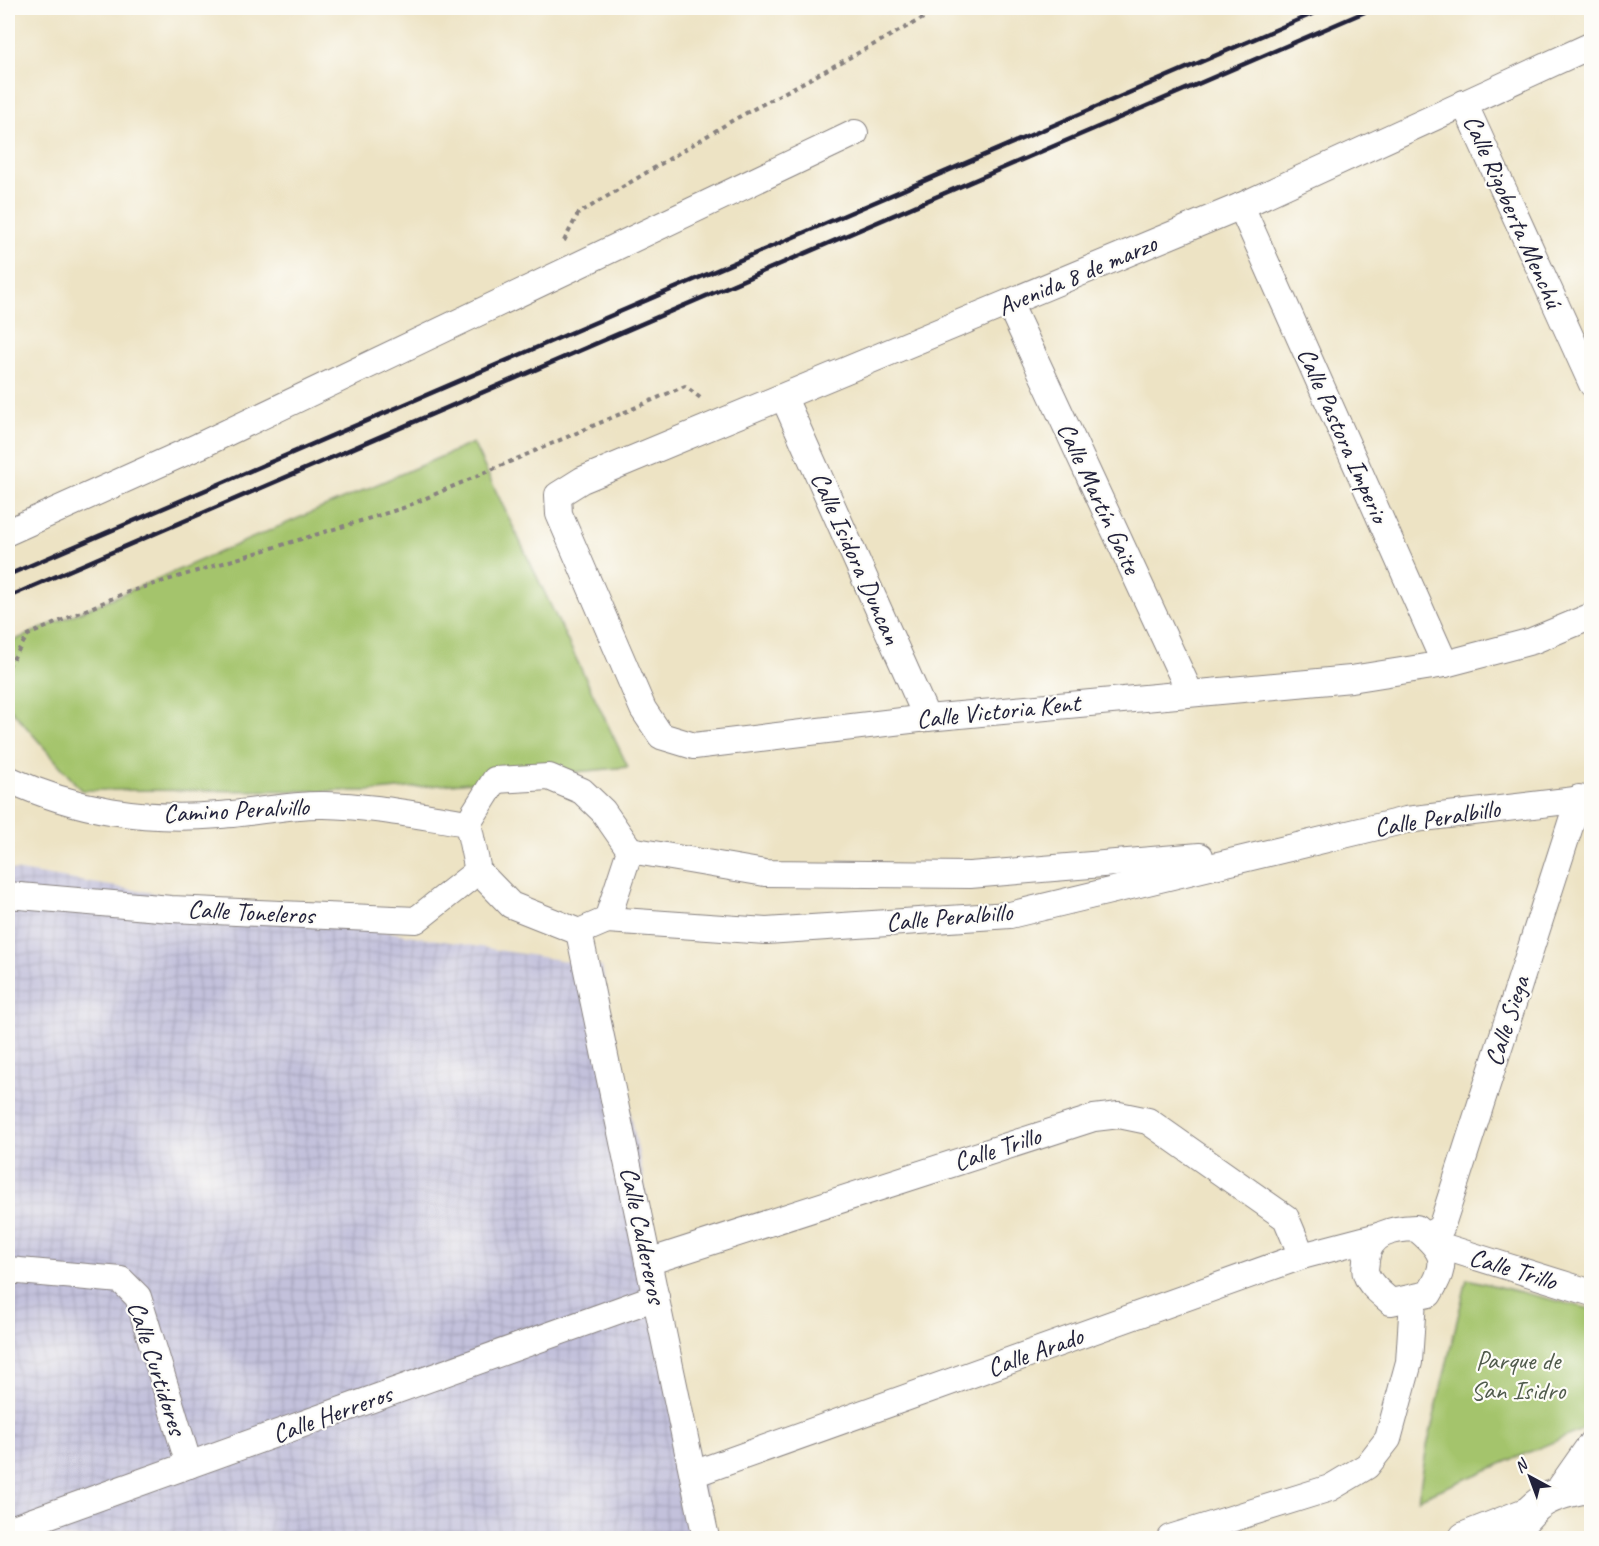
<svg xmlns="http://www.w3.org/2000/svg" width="1599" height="1546" viewBox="0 0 1599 1546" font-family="Caveat,sans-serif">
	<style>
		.industrial { fill: url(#industrial-grid) }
		.park { fill: #a4c46c; stroke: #637354; stroke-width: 1.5 }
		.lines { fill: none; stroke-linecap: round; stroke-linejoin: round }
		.minor-casing { stroke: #888280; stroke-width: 28 }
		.tertiary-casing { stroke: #888280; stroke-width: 34 }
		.path { stroke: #888280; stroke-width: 4; stroke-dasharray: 4.5 4.5; stroke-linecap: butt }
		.minor { stroke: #fff; stroke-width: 26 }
		.tertiary { stroke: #fff; stroke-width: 32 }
		.rail { stroke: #22223b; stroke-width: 4.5 }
		.labels { text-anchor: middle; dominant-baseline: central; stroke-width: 4.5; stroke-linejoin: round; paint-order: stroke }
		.street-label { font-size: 26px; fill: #22223b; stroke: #fdfcf7 }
		.park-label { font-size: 26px; fill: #505b4c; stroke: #fdfcf7 }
	</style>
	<defs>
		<pattern id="industrial-grid" width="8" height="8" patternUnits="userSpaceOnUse" patternTransform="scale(1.5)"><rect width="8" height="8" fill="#c3c1db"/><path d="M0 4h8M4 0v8" fill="none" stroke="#a7a6bd"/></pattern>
	</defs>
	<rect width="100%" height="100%" fill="#fdfcf7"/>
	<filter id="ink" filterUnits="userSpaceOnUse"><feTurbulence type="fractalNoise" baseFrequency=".0167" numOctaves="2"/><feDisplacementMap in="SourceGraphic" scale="12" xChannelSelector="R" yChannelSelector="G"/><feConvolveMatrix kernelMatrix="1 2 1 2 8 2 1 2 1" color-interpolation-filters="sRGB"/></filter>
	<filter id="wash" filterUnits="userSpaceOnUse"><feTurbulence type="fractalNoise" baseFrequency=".008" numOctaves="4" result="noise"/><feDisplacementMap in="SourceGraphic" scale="24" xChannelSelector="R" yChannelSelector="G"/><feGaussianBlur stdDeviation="1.35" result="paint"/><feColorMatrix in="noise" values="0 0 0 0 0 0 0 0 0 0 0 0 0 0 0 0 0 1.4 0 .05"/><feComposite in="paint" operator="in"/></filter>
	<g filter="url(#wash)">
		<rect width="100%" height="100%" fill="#ede3c4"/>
		<path class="industrial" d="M8 869 602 967 714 1538H8Z"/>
		<g class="park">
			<path d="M473 443 628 767 377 791 81 790 8 706V643Z"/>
			<path d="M1467 1279 1591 1309V1408L1582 1430 1418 1499 1427 1446Z"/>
		</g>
	</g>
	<g filter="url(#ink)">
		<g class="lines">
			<g class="minor-casing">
				<g id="minor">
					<path d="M1592 45 1241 206 582 480 558 495 559 514 643 709 661 736 694 746 927 718 1351 679 1445 664 1532 641 1592 616"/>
					<path d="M1464 103 1592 384"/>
					<path d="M1241 206 1445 664"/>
					<path d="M1009 303 1190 693"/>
					<path d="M784 398 927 718"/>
					<path d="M8 532 199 446 855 133"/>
					<path d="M549 777 582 791 603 811 630 850 607 920 579 932 511 905 478 871 468 823 495 780Z"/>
					<path d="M8 779C77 811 144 821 220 815 254 813 290 804 324 805 373 806 420 816 468 823"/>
					<path d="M630 850 765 873 970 875 1200 856"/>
					<path d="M8 895 171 909 416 920 478 871"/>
					<path d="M607 920 766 931 1010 915 1406 820 1592 798"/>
					<path d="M579 932 706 1538"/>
					<path d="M1416 1228C1445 1252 1449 1262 1429 1294L1391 1302C1382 1294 1370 1286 1366 1274 1364 1270 1366 1264 1366 1260 1369 1232 1393 1229 1416 1228Z"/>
					<path d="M1426 1236 1441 1228 1579 798"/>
					<path d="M1435 1244 1592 1293"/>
					<path d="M648 1262 1094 1118 1119 1115 1148 1121 1286 1218 1302 1256"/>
					<path d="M8 1270 121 1280 138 1297 189 1465"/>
					<path d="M693 1474 1302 1256 1378 1236"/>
					<path d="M1557 1492 1592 1442"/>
					<path d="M8 1530 656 1297"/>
					<path d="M1170 1538 1330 1488 1367 1466 1388 1439 1409 1362 1413 1300"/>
				</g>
			</g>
			<g class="tertiary-casing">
				<g id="tertiary">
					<path d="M1465 1538 1526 1514"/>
					<path d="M1510 1538C1534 1500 1548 1494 1592 1486"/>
				</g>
			</g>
			<g class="path">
				<path d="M564 241 578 214 735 119 942 8"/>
				<path d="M8 667 28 635 125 593 403 508 685 386 703 400"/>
			</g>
			<use href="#minor" class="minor"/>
			<use href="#tertiary" class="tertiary"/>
			<g class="rail">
				<path d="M8 575 1326 8"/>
				<path d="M8 597 1374 8"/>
			</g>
		</g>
	</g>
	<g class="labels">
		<g class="street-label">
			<text transform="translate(1513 211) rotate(66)">Calle Rigoberta Menchú</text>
			<text transform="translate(1077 275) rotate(-23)">Avenida 8 de marzo</text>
			<text transform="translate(1343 435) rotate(66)">Calle Pastora Imperio</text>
			<text transform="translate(1099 498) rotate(65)">Calle Martín Gaite</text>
			<text transform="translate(856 558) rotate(66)">Calle Isidora Duncan</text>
			<text transform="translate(998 711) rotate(-6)">Calle Victoria Kent</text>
			<text transform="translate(236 810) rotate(-3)">Camino Peralvillo</text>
			<text transform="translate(1437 818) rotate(-9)">Calle Peralbillo</text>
			<text transform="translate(251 912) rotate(3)">Calle Toneleros</text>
			<text transform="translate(949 917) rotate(-5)">Calle Peralbillo</text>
			<text transform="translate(1507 1021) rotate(-72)">Calle Siega</text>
			<text transform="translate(997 1149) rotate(-18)">Calle Trillo</text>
			<text transform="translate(643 1235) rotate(78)">Calle Caldereros</text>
			<text transform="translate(1513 1269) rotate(17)">Calle Trillo</text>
			<text transform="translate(1035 1352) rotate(-20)">Calle Arado</text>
			<text transform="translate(157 1368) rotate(72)">Calle Curtidores</text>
			<text transform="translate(332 1414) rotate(-20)">Calle Herreros</text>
		</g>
		<g class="park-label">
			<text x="1518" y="1360">Parque de<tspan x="1518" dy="30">San Isidro</tspan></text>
		</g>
	</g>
	<rect width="1599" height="1546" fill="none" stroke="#fdfcf7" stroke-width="30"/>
	<g transform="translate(1530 1477) rotate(319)" stroke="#fdfcf7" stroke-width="4.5" paint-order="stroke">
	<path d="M0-4.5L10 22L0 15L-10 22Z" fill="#22223b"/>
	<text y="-9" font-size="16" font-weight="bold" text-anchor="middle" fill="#22223b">N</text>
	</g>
</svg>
